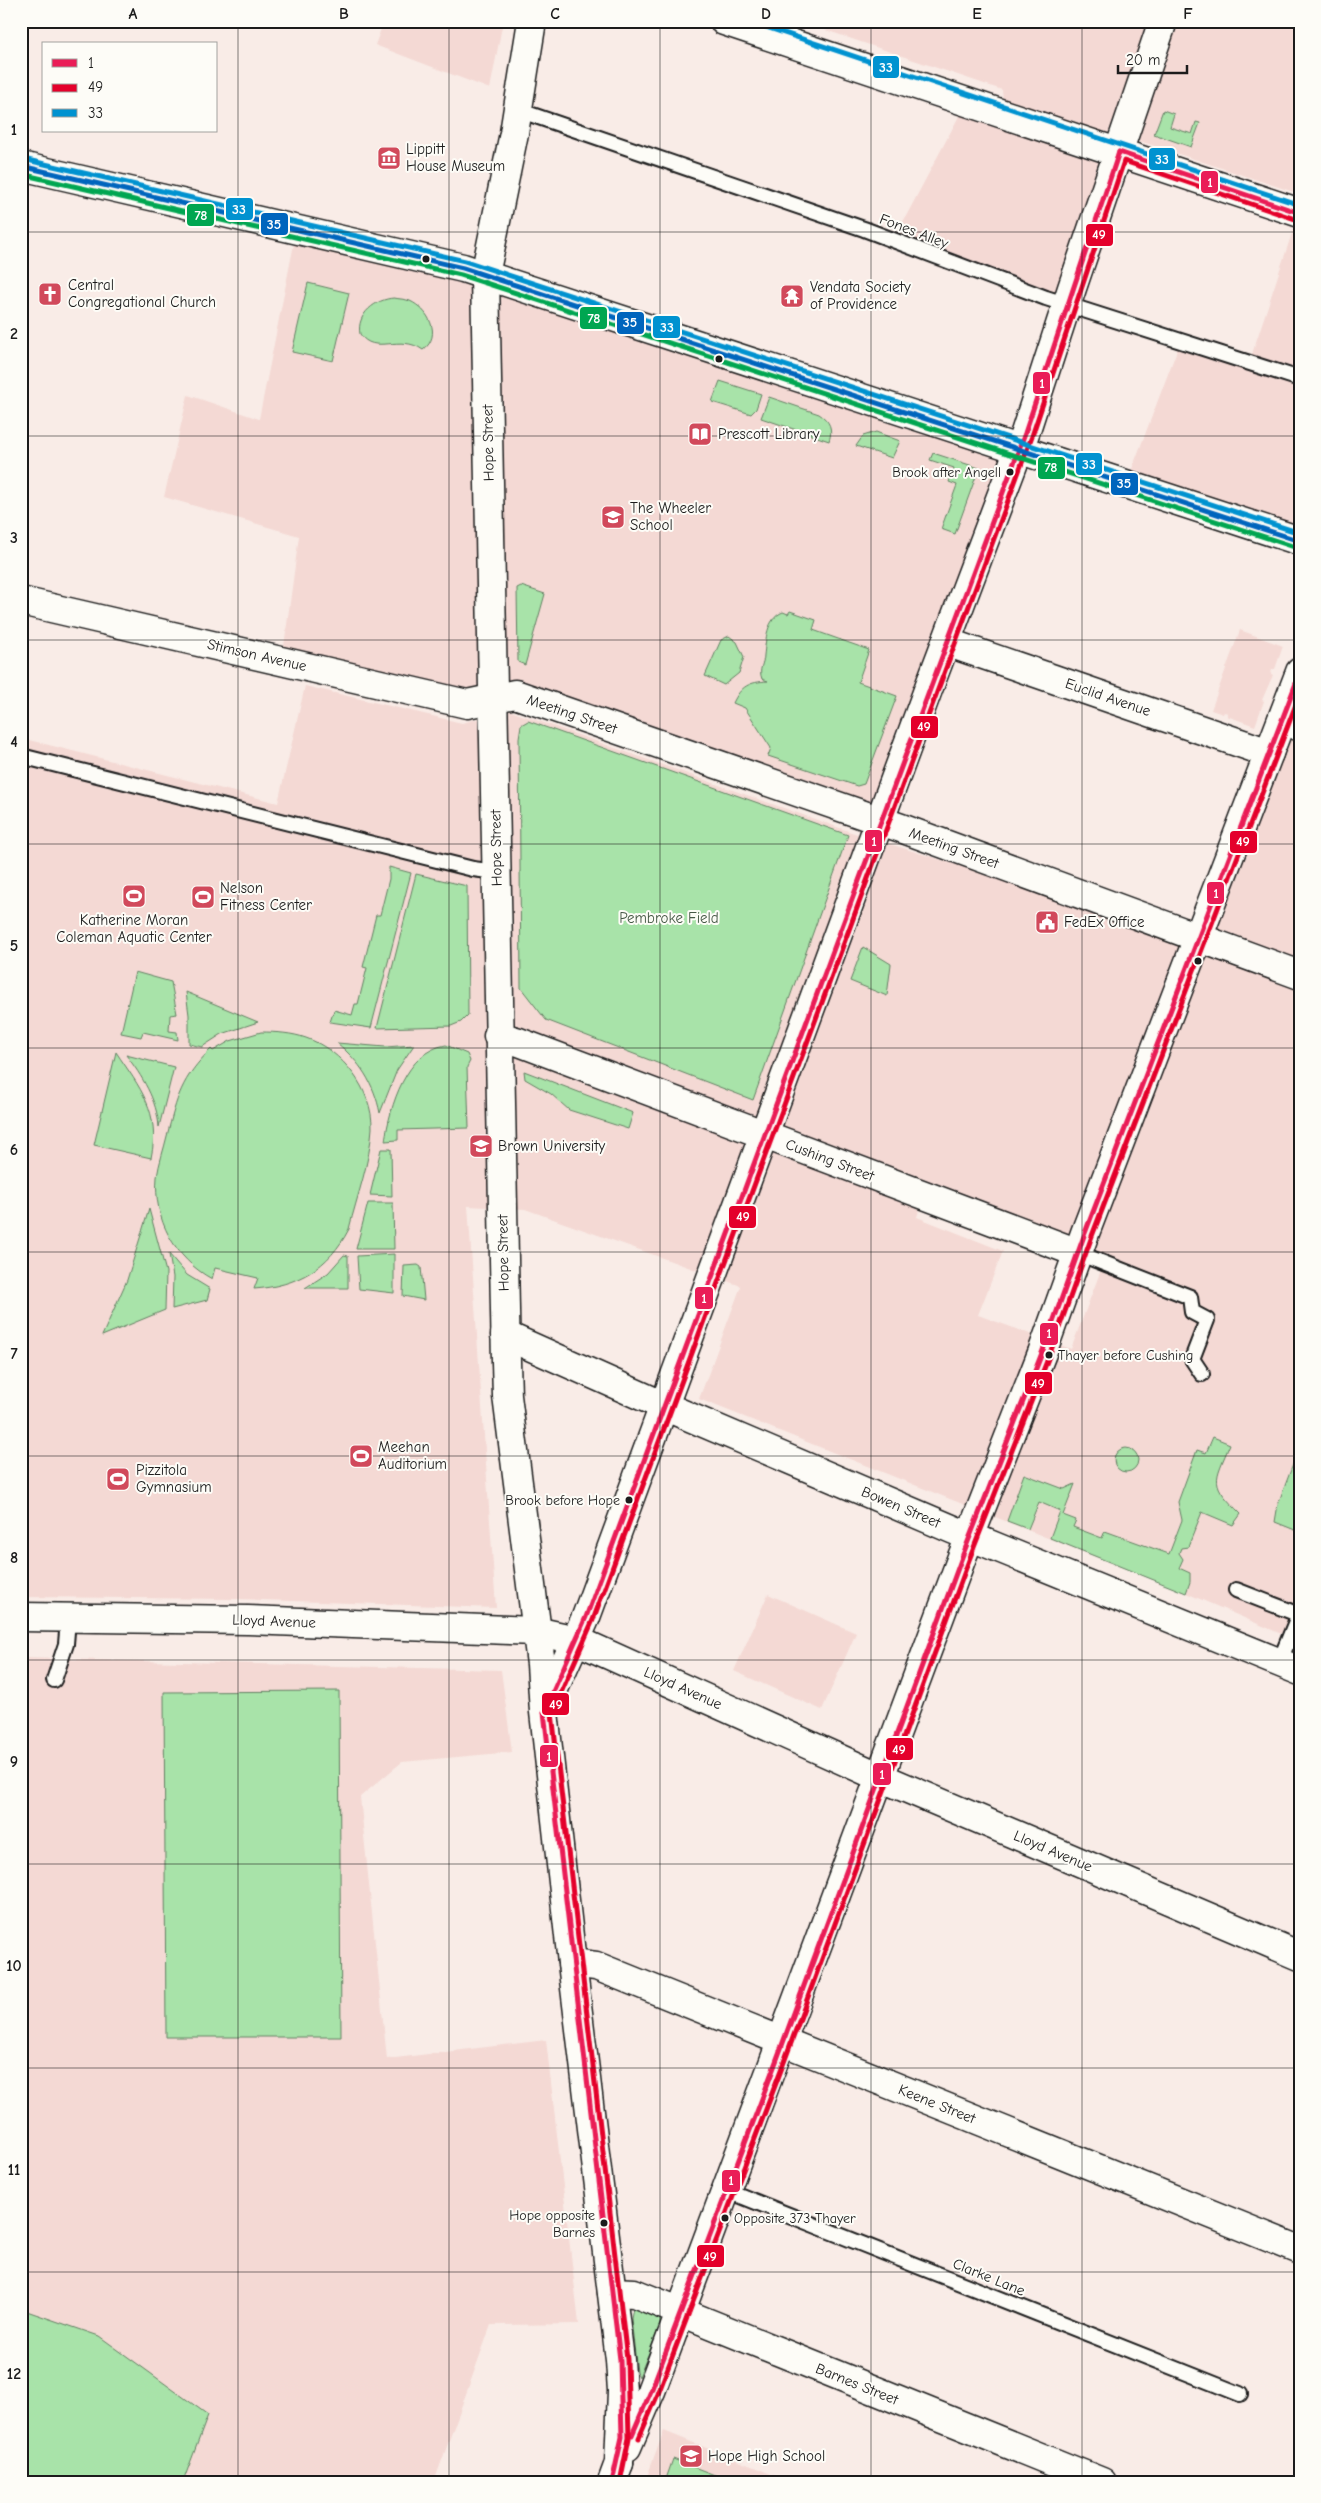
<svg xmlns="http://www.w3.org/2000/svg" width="1321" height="2503" viewBox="0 0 1321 2503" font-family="'Comic Neue',sans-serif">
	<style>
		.built { fill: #f4d9d4; fill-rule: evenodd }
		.green { fill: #a8e3a9; stroke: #628062 }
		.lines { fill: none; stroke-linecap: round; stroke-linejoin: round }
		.service-casing { stroke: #1c1c1c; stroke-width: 18 }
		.minor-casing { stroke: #1c1c1c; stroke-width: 31 }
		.tertiary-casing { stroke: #1c1c1c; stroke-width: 31 }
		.secondary-casing { stroke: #1c1c1c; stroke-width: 31 }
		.service { stroke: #fdfcf7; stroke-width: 14 }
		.minor { stroke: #fdfcf7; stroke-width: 28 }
		.tertiary { stroke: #fdfcf7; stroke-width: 28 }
		.secondary { stroke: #fdfcf7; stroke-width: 28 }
		.bus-1-casing { stroke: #fdfcf7; stroke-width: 9 }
		.bus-2-casing { stroke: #fdfcf7; stroke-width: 9 }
		.bus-3-casing { stroke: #fdfcf7; stroke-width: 9 }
		.bus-4-casing { stroke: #fdfcf7; stroke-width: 9 }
		.bus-5-casing { stroke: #fdfcf7; stroke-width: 9 }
		.bus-1 { stroke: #ea1d57; stroke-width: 5 }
		.bus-2 { stroke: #e4002b; stroke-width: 5 }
		.bus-3 { stroke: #0092d0; stroke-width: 5 }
		.bus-4 { stroke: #0065bd; stroke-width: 5 }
		.bus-5 { stroke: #00a651; stroke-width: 5 }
		.grid { fill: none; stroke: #1c1c1c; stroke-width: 1; stroke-opacity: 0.55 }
		.bus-dot { fill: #1c1c1c; stroke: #fdfcf7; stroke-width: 2 }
		.labels { text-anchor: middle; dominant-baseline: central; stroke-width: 4; stroke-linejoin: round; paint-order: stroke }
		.bus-label { font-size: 14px; fill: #1c1c1c; stroke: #fdfcf7; text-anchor: end }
		.poi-label { font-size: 15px; fill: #1c1c1c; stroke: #fdfcf7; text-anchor: start }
		.street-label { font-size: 15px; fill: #1c1c1c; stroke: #fdfcf7 }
		.park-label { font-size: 15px; fill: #465846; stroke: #fdfcf7 }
		.line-badge { stroke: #fdfcf7; stroke-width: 2 }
		.badge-label { font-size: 14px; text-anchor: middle; font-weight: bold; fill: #fff }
		.neatline { fill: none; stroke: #1c1c1c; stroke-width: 2 }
		.grid-label { font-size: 16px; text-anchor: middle; font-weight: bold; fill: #1c1c1c }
	</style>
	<rect width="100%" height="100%" fill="#f9ece7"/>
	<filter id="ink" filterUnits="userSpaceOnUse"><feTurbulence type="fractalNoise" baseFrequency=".02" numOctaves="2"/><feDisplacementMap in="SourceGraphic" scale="10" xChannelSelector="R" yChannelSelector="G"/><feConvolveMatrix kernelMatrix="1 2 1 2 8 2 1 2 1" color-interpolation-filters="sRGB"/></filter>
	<g filter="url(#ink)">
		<g class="built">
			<path d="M384 21H503L490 89 375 45Z"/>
			<path d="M799 21H1300V194L1109 131 1099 147 1116 154 1070 299 895 237 967 101 1004 113 1002 90Z"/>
			<path d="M1300 217V543L1127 482 1182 337 1251 357 1297 218Z"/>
			<path d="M297 229 1019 450 880 821 493 700 282 661 299 536 164 497 188 395 259 419Z"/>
			<path d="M1240 630 1283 646 1275 669H1272L1271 674 1273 675 1262 700 1264 701 1255 726 1227 716 1228 713 1224 712 1223 714 1211 710Z"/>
			<path d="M305 686 462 723 508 710 851 832 1193 938 1280 713 1300 720V1642L1186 1593 699 1399 741 1286 525 1209 468 1206 496 1608 237 1599 21 1597V738L278 803ZM926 1188 1104 1262 1071 1349 978 1315 1003 1251 917 1217Z"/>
			<path d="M768 1594 856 1633 822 1710 734 1671Z"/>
			<path d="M21 1658 501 1670 512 1752 402 1762 360 1797 387 2059 546 2040 579 2324 491 2325 434 2482H21Z"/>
			<path d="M664 2431 791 2482H645Z"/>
		</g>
		<g class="green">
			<path d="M1163 110 1174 114 1170 127 1192 134 1196 122 1200 123 1191 147 1154 134Z"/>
			<path d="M308 283 349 293 333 361 292 352Z"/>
			<path d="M394 298C399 299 405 299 410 301 428 309 443 335 423 350 400 333 374 356 360 334 356 314 376 299 394 298Z"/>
			<path d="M720 381 761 394 756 409 751 414 712 402Z"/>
			<path d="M769 397 819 414C830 421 833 429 829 441L761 418Z"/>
			<path d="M876 432 900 441 892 458 856 446 863 436Z"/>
			<path d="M933 453 979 468 955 534 941 529 957 485 949 482 954 468 930 460Z"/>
			<path d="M521 586 545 594 525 665 518 662 517 588Z"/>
			<path d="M790 611 816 620 813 630 869 650 858 682 897 696 864 784 857 786 768 756 771 748 745 708 733 703C741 686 749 682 768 681L762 679C758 669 764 664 764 655 766 640 766 619 783 612L788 614Z"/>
			<path d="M729 636 737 642 744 657 739 673 724 685 705 676 721 640Z"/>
			<path d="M528 721 848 835 753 1100 546 1020 521 988 519 738 521 725Z"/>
			<path d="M389 867 411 873 371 1028 330 1022 334 1010 352 1015 355 1004H358L367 968 363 967 376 915H380L389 879Z"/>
			<path d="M416 874 467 886 468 1015 461 1022 451 1026 377 1028Z"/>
			<path d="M863 947 891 964 887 996 850 981Z"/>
			<path d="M135 972 171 982 177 1014 170 1015 169 1031 177 1032 178 1040 143 1032 141 1037 121 1033Z"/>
			<path d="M186 992 258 1022 222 1034 202 1047 189 1044V1015Z"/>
			<path d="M261 1032C276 1032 292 1033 306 1038 342 1050 373 1090 372 1128 370 1162 357 1196 349 1229 329 1268 297 1286 254 1289L258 1278 215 1268 212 1279C175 1259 153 1219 157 1177 159 1163 164 1149 167 1136 177 1097 181 1079 211 1049L213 1051 230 1041Z"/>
			<path d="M337 1043 385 1047 414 1045 397 1070 380 1113C374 1083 360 1062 337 1043Z"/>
			<path d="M446 1045 467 1054 470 1061 467 1067 469 1128 398 1130V1140L385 1141C390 1106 406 1051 446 1045Z"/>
			<path d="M116 1052C140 1088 161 1112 151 1158L94 1145Z"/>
			<path d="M126 1055 174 1067 159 1127C157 1100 142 1076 126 1055Z"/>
			<path d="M524 1071 633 1113 628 1129 569 1110 551 1094 525 1079Z"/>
			<path d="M381 1149H391L392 1196 370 1195Z"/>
			<path d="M368 1203H393L394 1249H356Z"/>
			<path d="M149 1209 166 1272 165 1310 102 1336 127 1280Z"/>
			<path d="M169 1254 187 1275 210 1289 207 1300 172 1309 173 1277Z"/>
			<path d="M394 1254V1293L359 1289 357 1256Z"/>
			<path d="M344 1255 348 1256V1288H305L328 1273Z"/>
			<path d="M418 1265 421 1267 424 1300 403 1296 404 1266Z"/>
			<path d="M1213 1437 1230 1444C1214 1483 1209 1482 1241 1514L1233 1525 1202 1512 1188 1547 1181 1548 1179 1553 1183 1559 1179 1568 1190 1573V1582L1186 1593 1050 1538 1060 1511 1039 1502 1028 1529 1007 1521 1024 1474 1064 1489 1075 1484 1063 1515 1076 1520 1073 1527 1102 1538 1105 1531 1169 1554 1182 1520 1178 1502 1197 1450 1206 1453Z"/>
			<path d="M1300 1446V1532L1275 1522 1278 1504Z"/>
			<circle cx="1126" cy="1460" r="12"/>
			<path d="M339 1691 341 2037H166L164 1692Z"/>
			<path d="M633 2307 662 2317V2320L639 2377 637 2372 631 2318Z"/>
			<path d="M21 2309 99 2336 208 2415 183 2482H21Z"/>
			<path d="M673 2459 733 2482H665Z"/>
		</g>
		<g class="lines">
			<g class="service-casing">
				<g id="service">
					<path d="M518 110 864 229 1046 298 1300 379"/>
					<path d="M21 756 473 869 496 872"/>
					<path d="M1078 1253 1190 1297 1192 1312 1207 1320 1192 1359 1202 1374"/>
					<path d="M1236 1590 1295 1613 1297 1619 1279 1663"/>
					<path d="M54 1680 66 1644 68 1619"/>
					<path d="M726 2190 1240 2394"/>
				</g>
			</g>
			<g class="minor-casing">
				<g id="minor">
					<path d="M21 601 467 704 515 694 901 828 1300 975"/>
					<path d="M946 642 1269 753"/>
					<path d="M1282 720 1300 727"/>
					<path d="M498 1036 519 1042 1078 1253"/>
					<path d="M505 1335 664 1406 952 1529 1300 1671"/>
					<path d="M535 1631 576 1640 880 1777 1300 1956"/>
					<path d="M572 1963 596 1966 1300 2250"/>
					<path d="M612 2292 634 2293 1102 2482"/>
				</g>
			</g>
			<g class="tertiary-casing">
				<g id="tertiary">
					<path d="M532 21 514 133 485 275 506 1362 507 1396 541 1664 544 1712 572 1963 620 2360 622 2391 619 2463"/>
					<path d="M21 1617 248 1620 535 1631"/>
					<path d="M545 1709 586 1617 929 687 1025 433 1072 288 1163 21"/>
					<path d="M627 2447 651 2391 962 1557 1042 1353 1085 1233 1300 672"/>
				</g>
			</g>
			<g class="secondary-casing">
				<g id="secondary">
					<path d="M724 21 1300 213"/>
					<path d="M21 166 463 268 1300 541"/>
					<path d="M612 2482 619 2463"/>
				</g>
			</g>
			<use href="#service" class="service"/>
			<use href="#minor" class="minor"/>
			<use href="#tertiary" class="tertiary"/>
			<use href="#secondary" class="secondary"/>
			<g class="bus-1-casing">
				<g id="bus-1">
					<path d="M1119 152 1300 213"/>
					<path d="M632 2435 651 2391 777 2059 962 1557 1042 1353 1085 1233 1300 673"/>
					<path d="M612 2482 622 2437 620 2360 544 1712 586 1617 1025 433 1119 152"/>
				</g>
			</g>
			<g class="bus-2-casing">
				<g id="bus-2">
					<path d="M639 2438 658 2394 784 2062 969 1560 1049 1356 1092 1236 1300 694"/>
					<path d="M620 2482 629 2438 627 2359 552 1713 593 1620 1032 436 1124 161 1298 220"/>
				</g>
			</g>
			<g class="bus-3-casing">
				<g id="bus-3">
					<path d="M748 21 1300 205"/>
					<path d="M23 159 465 261 1300 533"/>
				</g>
			</g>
			<g class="bus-4-casing">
				<path id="bus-4" d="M21 166 463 268 1300 541"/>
			</g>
			<g class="bus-5-casing">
				<path id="bus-5" d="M21 174 461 275 1298 548"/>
			</g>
			<use href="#bus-1" class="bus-1"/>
			<use href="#bus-2" class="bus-2"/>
			<use href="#bus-3" class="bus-3"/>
			<use href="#bus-4" class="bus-4"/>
			<use href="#bus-5" class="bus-5"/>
		</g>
	</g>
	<path class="grid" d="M238 21V2482M449 21V2482M660 21V2482M871 21V2482M1082 21V2482M21 232H1300M21 436H1300M21 640H1300M21 844H1300M21 1048H1300M21 1252H1300M21 1456H1300M21 1660H1300M21 1864H1300M21 2068H1300M21 2272H1300"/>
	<defs>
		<g id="museum-square" transform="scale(1.25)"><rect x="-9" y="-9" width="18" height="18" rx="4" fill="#d1495b" stroke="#fdfcf7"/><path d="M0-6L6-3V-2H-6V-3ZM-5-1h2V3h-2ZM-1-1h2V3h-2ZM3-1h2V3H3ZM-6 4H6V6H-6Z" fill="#fff"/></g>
		<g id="church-square" transform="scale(1.25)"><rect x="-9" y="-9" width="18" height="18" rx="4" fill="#d1495b" stroke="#fdfcf7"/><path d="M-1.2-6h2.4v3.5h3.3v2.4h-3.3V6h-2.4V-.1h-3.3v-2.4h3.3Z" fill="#fff"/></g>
		<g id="temple-square" transform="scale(1.25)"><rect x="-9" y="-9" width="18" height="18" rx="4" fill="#d1495b" stroke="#fdfcf7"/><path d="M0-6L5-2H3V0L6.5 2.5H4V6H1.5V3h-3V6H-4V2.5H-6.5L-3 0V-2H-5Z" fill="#fff"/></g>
		<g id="library-square" transform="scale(1.25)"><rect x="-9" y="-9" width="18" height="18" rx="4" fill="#d1495b" stroke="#fdfcf7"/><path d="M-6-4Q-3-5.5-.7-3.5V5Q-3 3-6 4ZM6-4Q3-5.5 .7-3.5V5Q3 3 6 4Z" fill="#fff"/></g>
		<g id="school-square" transform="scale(1.25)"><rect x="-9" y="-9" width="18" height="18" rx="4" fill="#d1495b" stroke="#fdfcf7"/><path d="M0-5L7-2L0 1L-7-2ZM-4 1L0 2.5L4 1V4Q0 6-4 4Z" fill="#fff"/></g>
		<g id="stadium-square" transform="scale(1.25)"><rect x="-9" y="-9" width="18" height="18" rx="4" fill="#d1495b" stroke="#fdfcf7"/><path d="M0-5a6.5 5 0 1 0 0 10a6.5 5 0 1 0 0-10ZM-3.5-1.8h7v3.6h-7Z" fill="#fff"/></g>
		<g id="civic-square" transform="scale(1.25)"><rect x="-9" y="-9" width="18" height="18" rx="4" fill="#d1495b" stroke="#fdfcf7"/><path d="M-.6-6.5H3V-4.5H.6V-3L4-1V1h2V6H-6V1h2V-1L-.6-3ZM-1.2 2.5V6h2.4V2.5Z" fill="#fff"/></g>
		<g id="university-square" transform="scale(1.25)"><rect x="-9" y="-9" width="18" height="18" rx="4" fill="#d1495b" stroke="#fdfcf7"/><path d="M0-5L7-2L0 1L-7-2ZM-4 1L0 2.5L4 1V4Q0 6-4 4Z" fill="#fff"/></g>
	</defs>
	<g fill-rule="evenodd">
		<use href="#museum-square" x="389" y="158"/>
		<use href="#church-square" x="50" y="294"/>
		<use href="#temple-square" x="792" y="296"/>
		<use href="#library-square" x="700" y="434"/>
		<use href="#school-square" x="613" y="517"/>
		<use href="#stadium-square" x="134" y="896"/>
		<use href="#stadium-square" x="203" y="897"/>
		<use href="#civic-square" x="1047" y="922"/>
		<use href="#university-square" x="481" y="1146"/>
		<use href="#stadium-square" x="361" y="1456"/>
		<use href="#stadium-square" x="118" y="1479"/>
		<use href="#school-square" x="691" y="2456"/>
	</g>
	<g class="bus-dot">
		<circle cx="426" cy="259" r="4.5"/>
		<circle cx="719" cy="359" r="4.5"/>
		<circle cx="1010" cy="472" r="4.5"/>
		<circle cx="1198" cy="961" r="4.5"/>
		<circle cx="1049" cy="1355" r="4.5"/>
		<circle cx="629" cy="1500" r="4.5"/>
		<circle cx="725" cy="2218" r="4.5"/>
		<circle cx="604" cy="2223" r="4.5"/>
	</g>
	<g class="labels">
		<g class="bus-label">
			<text x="1001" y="472">Brook after Angell</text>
			<text x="1058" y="1355" text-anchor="start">Thayer before Cushing</text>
			<text x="620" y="1500">Brook before Hope</text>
			<text x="595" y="2215">Hope opposite<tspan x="595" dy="17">Barnes</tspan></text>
			<text x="734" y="2218" text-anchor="start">Opposite 373 Thayer</text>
		</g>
		<g class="poi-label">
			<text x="406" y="149">Lippitt<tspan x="406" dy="17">House Museum</tspan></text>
			<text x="68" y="285">Central<tspan x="68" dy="17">Congregational Church</tspan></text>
			<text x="810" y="287">Vendata Society<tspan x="810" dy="17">of Providence</tspan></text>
			<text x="718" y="434">Prescott Library</text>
			<text x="630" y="508">The Wheeler<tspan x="630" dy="17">School</tspan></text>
			<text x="220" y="888">Nelson<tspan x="220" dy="17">Fitness Center</tspan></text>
			<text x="134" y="920" text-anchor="middle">Katherine Moran<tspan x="134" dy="17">Coleman Aquatic Center</tspan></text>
			<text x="1064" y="922">FedEx Office</text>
			<text x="498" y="1146">Brown University</text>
			<text x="378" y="1447">Meehan<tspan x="378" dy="17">Auditorium</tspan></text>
			<text x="136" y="1470">Pizzitola<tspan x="136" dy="17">Gymnasium</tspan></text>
			<text x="708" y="2456">Hope High School</text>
		</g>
		<g class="street-label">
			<text transform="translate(914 231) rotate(21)">Fones Alley</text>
			<text transform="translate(488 443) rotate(-91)">Hope Street</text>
			<text transform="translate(257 655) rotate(13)">Stimson Avenue</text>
			<text transform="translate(1108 697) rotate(19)">Euclid Avenue</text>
			<text transform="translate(572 714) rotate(19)">Meeting Street</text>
			<text transform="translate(496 848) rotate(-91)">Hope Street</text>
			<text transform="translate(954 848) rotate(20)">Meeting Street</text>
			<text transform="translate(830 1160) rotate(21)">Cushing Street</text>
			<text transform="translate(503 1253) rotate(-91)">Hope Street</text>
			<text transform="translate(901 1507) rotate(23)">Bowen Street</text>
			<text transform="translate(274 1621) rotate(2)">Lloyd Avenue</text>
			<text transform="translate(683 1688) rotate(24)">Lloyd Avenue</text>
			<text transform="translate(1053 1851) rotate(23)">Lloyd Avenue</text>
			<text transform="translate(937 2104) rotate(22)">Keene Street</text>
			<text transform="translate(989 2277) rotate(22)">Clarke Lane</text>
			<text transform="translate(857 2384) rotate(22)">Barnes Street</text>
		</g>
		<g class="park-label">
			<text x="669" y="918">Pembroke Field</text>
		</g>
	</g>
	<g class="line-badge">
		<rect x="872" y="55" width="28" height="24" rx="5" fill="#0092d0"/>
		<rect x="1148" y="147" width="28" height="24" rx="5" fill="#0092d0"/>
		<rect x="1200" y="170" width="19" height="24" rx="5" fill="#ea1d57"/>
		<rect x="225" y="197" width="29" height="24" rx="5" fill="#0092d0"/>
		<rect x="186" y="203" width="29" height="24" rx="5" fill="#00a651"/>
		<rect x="260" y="212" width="29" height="24" rx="5" fill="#0065bd"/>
		<rect x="1085" y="223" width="29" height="24" rx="5" fill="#e4002b"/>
		<rect x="579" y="306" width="29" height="24" rx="5" fill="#00a651"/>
		<rect x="616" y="311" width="29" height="24" rx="5" fill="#0065bd"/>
		<rect x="652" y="315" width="29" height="24" rx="5" fill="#0092d0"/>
		<rect x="1032" y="371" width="19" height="24" rx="5" fill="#ea1d57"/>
		<rect x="1075" y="452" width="28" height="24" rx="5" fill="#0092d0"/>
		<rect x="1037" y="456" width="29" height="24" rx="5" fill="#00a651"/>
		<rect x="1110" y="472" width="29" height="24" rx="5" fill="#0065bd"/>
		<rect x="910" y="715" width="29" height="24" rx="5" fill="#e4002b"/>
		<rect x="864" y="829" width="19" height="24" rx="5" fill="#ea1d57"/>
		<rect x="1229" y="830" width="29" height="24" rx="5" fill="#e4002b"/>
		<rect x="1206" y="881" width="19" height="24" rx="5" fill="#ea1d57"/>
		<rect x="728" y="1205" width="29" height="24" rx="5" fill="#e4002b"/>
		<rect x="694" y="1286" width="20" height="24" rx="5" fill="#ea1d57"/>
		<rect x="1039" y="1322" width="20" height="24" rx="5" fill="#ea1d57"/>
		<rect x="1024" y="1371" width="29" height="24" rx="5" fill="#e4002b"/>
		<rect x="541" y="1692" width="29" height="24" rx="5" fill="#e4002b"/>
		<rect x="885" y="1737" width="29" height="24" rx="5" fill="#e4002b"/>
		<rect x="539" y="1744" width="20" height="24" rx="5" fill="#ea1d57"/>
		<rect x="872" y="1762" width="20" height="24" rx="5" fill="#ea1d57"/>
		<rect x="721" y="2169" width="20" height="24" rx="5" fill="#ea1d57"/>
		<rect x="696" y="2244" width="29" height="24" rx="5" fill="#e4002b"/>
	</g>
	<g class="badge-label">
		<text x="886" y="72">33</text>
		<text x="1162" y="164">33</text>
		<text x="1210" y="187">1</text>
		<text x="239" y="214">33</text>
		<text x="201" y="220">78</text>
		<text x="274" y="229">35</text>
		<text x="1099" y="239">49</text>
		<text x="594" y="323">78</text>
		<text x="630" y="327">35</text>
		<text x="667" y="332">33</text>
		<text x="1042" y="388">1</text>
		<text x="1089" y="469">33</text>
		<text x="1051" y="472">78</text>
		<text x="1124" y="488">35</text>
		<text x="924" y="731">49</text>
		<text x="874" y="846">1</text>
		<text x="1243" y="846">49</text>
		<text x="1216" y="898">1</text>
		<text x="743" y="1221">49</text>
		<text x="704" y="1303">1</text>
		<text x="1049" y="1338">1</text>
		<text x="1038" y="1388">49</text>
		<text x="556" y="1709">49</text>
		<text x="899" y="1754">49</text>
		<text x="549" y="1761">1</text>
		<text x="882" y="1779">1</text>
		<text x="731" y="2185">1</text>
		<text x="710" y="2261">49</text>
	</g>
	<rect width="1321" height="2503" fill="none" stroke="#fdfcf7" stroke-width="55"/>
	<rect x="42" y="42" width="175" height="90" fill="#fdfcf7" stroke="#a3a29f"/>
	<rect x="52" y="59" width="25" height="8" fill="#ea1d57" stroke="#a3a29f"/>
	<text x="88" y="68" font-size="15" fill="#1c1c1c">1</text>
	<rect x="52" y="84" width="25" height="8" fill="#e4002b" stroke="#a3a29f"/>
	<text x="88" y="92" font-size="15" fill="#1c1c1c">49</text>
	<rect x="52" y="109" width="25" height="8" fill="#0092d0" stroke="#a3a29f"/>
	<text x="88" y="118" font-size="15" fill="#1c1c1c">33</text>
	<path d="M1118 65v8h69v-8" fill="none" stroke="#1c1c1c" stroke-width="2.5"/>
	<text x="1126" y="65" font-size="15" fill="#1c1c1c" stroke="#fdfcf7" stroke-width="4" paint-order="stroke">20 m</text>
	<rect x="28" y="28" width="1266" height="2448" class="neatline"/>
	<g class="grid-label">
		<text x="133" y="19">A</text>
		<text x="344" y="19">B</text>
		<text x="555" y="19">C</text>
		<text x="766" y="19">D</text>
		<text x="977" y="19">E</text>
		<text x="1188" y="19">F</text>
		<text x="14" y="135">1</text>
		<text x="14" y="339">2</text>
		<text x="14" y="543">3</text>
		<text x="14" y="747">4</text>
		<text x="14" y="951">5</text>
		<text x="14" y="1155">6</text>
		<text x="14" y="1359">7</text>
		<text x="14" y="1563">8</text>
		<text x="14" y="1767">9</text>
		<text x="14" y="1971">10</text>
		<text x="14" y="2175">11</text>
		<text x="14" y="2379">12</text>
	</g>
</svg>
